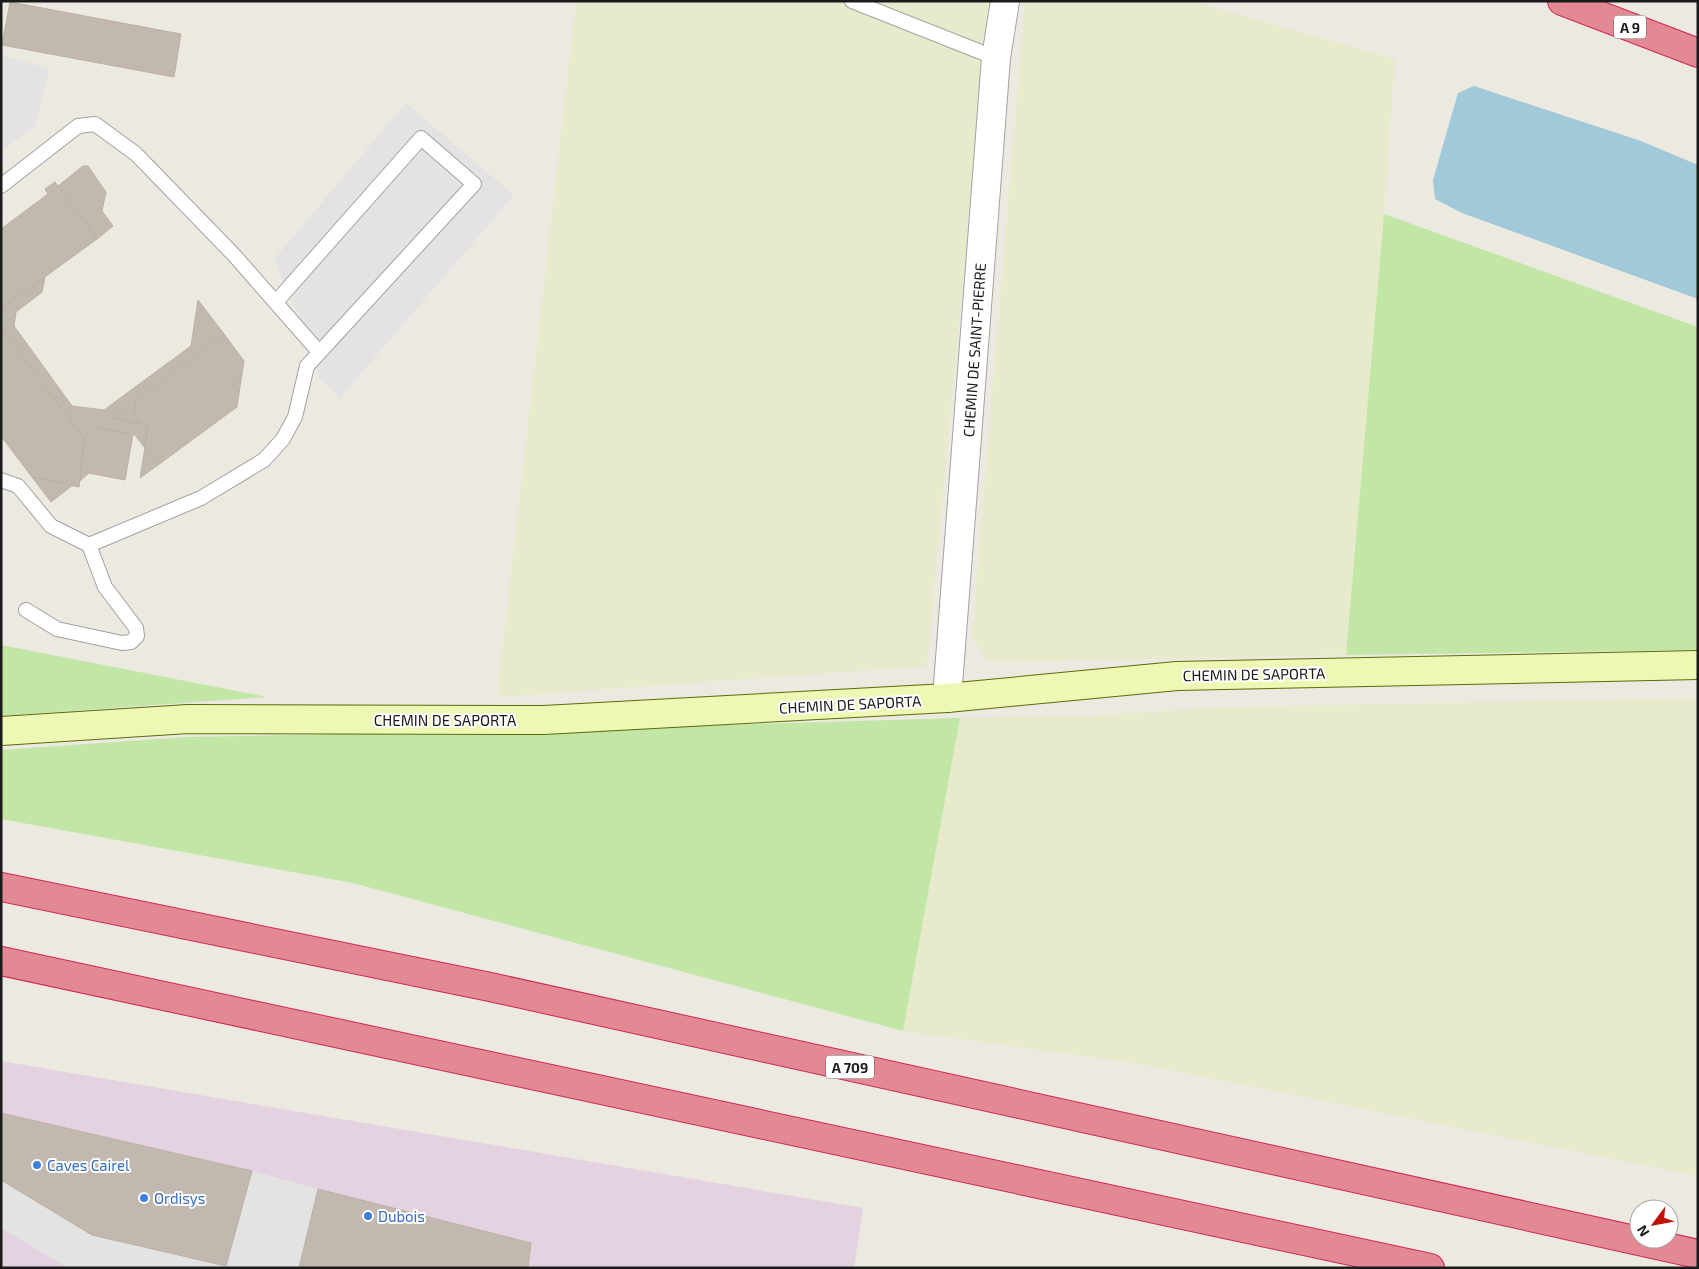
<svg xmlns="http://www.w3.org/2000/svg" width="1699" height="1269" viewBox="0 0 1699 1269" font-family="'Exo 2',sans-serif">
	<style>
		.industrial { fill: #e5d2e1 }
		.farmland { fill: #e7ebcb }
		.grass { fill: #c2e6a6 }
		.parking { fill: #e3e3e3 }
		.water { fill: #a1c9d9 }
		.building { fill: #c1b8b0; stroke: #bdb0a3 }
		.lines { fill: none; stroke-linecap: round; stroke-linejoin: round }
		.lane-casing { stroke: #a2a2a2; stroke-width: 16 }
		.street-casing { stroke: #a2a2a2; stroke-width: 30 }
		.secondary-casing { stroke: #5b6c07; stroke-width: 30 }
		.highway-casing { stroke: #d02857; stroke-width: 30 }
		.lane { stroke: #fff; stroke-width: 14 }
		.street { stroke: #fff; stroke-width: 28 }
		.secondary { stroke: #eff7b4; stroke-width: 28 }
		.highway { stroke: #e38994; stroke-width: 28 }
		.shop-dot { fill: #3f7fe0; stroke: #fff; stroke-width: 2 }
		.labels { text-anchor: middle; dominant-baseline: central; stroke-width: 4; stroke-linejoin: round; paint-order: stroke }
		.shield { fill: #fff; stroke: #5f5f5f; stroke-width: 1 }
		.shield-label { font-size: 14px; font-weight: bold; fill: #1b1b1b }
		.street-label { font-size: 15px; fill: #1b1b1b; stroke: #fff }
		.shop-label { font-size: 15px; fill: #366cbe; stroke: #fff; text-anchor: start }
	</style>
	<rect width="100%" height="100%" fill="#ece9e0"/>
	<path class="industrial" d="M1 1061 863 1208 854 1268H1Z"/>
	<g class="farmland">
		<path d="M576 1H989L927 666 497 697Z"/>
		<path d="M1025 1H1191L1395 59 1372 385 1346 655 988 662 972 636Z"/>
		<path d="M1698 698V1176L1140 1064 903 1031 960 718 1085 716 1227 707Z"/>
	</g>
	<g class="grass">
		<path d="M1384 214 1698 327V650L1346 655Z"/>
		<path d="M1 645 267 697 1 716Z"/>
		<path d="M960 718 903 1031 353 883 1 819V750L187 737 544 730Z"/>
	</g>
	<g class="parking">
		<path d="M1 55 49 69 35 126 1 151Z"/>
		<path d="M406 103 514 195 340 398 318 377 319 352 286 291 275 258Z"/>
		<path d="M252 1171 318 1189 299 1268H68L1 1228V1180L92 1235 226 1266Z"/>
	</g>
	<path class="water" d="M1474 86 1641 141 1698 165V299L1462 213 1435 199 1433 180 1458 93Z"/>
	<g class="building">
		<path d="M10 2 181 34 174 77 2 45Z"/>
		<path d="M83 166H88L106 192 102 211 113 226 97 239 58 186Z"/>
		<path d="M55 182 97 239 2 308 1 312V229L48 194 45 189Z"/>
		<path d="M45 277 42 292 16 312 14 326 72 406 104 410 191 346 198 300 224 334 112 418 148 425 145 448 134 434 97 428 84 438 1 327 2 308Z"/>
		<path d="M1 327 84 438 79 487 32 477 1 436Z"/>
		<path d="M224 334 244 361 242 374 231 382 239 393 237 407 158 465 145 448 148 425 141 424 134 414 136 400Z"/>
		<path d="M242 374 239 393 231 382Z"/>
		<path d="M136 400 134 414 141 424 112 418Z"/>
		<path d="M97 428 133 434 125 480 89 473 80 481 84 438Z"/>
		<path d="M145 448 158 465 140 478Z"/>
		<path d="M32 477 73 485 51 502Z"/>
		<path d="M1 1113 252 1171 226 1266 92 1235 1 1180Z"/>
		<path d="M318 1189 531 1243 528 1268H299Z"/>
	</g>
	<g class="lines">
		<g class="lane-casing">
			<g id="lane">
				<path d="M852 1 996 58"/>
				<path d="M1 186 78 126 95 124 136 154 234 255 319 352"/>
				<path d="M1 480 18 486 51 526 89 545 201 498 264 460 283 439 295 417 307 366 474 184 421 138 276 302"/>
				<path d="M26 610 57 629 122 643 131 642 137 636 136 628 105 587 89 545"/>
			</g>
		</g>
		<g class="street-casing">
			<path id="street" d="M947 698 996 58 1005 1"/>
		</g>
		<g class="secondary-casing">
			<path id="secondary" d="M1 731 188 719 544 720 947 698 1177 676 1698 665"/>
		</g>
		<g class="highway-casing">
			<g id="highway">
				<path d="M1562 1 1698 53"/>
				<path d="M1 887 490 987 1698 1254"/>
				<path d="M1 961 1430 1268"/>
			</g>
		</g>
		<use href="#lane" class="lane"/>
		<use href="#street" class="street"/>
		<use href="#secondary" class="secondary"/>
		<use href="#highway" class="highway"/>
	</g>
	<g class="shop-dot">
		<circle cx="37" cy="1165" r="5"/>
		<circle cx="144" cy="1198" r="5"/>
		<circle cx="368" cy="1216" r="5"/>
	</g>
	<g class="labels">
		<g class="shield">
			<rect x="1614" y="15.5" width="32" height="23" rx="4"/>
			<rect x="826" y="1055.5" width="48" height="23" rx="4"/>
		</g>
		<g class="shield-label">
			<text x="1630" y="27">A 9</text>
			<text x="850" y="1067">A 709</text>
		</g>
		<g class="street-label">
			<text transform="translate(974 350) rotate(-86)">CHEMIN DE SAINT-PIERRE</text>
			<text transform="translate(1254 674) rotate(-1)">CHEMIN DE SAPORTA</text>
			<text transform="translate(850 704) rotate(-3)">CHEMIN DE SAPORTA</text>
			<text x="445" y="720">CHEMIN DE SAPORTA</text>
		</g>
		<g class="shop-label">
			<text x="47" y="1165">Caves Cairel</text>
			<text x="154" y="1198">Ordisys</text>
			<text x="378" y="1216">Dubois</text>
		</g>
	</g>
	<rect width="1699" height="1269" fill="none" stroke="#1b1b1b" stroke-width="5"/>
	<g transform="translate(1654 1224) rotate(238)"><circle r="24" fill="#ffffff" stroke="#a4a4a4"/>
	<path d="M0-4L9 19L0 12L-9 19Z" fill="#c01105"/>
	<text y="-8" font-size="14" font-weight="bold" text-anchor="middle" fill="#1b1b1b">N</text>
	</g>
</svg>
